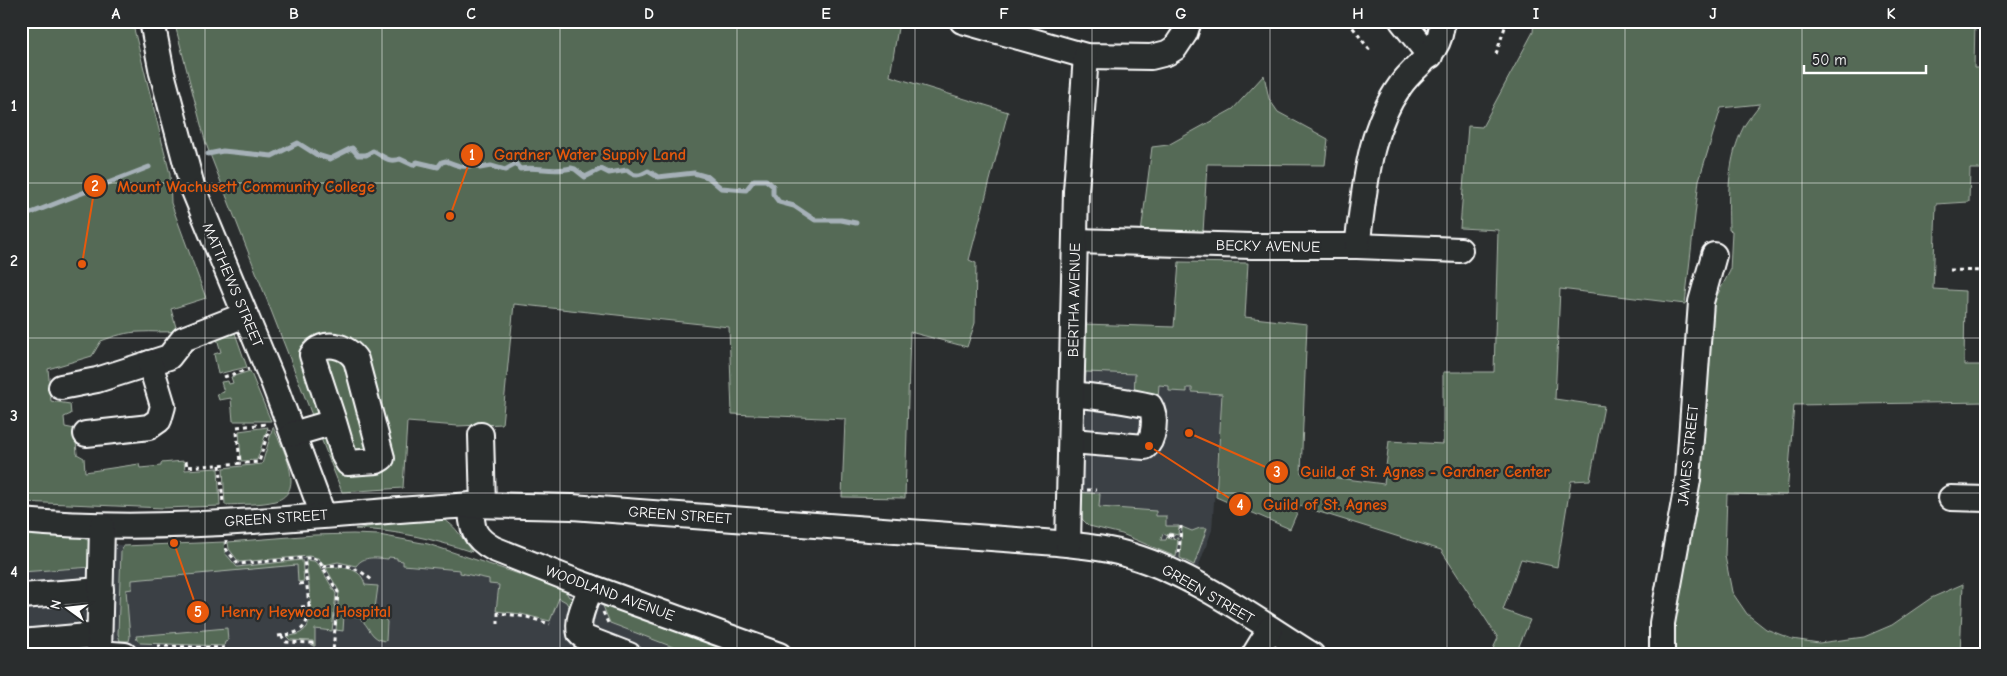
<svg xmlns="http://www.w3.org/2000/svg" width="2007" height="676" viewBox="0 0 2007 676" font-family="'Comic Neue',sans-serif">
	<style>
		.built { fill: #3a3f44 }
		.green { fill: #546a56; stroke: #aab4aa }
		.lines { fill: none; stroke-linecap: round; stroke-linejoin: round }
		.stream { stroke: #a6b1b8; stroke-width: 5 }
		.minor-casing { stroke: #fff; stroke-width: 28 }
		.path { stroke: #fff; stroke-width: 3; stroke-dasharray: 4 4; stroke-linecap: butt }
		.minor { stroke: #2a2d2e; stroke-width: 24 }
		.grid { fill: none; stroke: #fff; stroke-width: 1; stroke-opacity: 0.55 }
		.labels { text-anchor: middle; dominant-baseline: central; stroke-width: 4.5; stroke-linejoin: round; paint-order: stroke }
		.street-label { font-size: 15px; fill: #fff; stroke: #2a2d2e }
		.leader { fill: none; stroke: #e8590c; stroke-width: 2 }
		.callout-dot { fill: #e8590c; stroke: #2a2d2e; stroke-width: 2 }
		.mark-label { font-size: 15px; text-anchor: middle; font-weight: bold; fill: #fff }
		.callout-label { font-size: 16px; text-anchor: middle; font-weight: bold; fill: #e8590c; stroke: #2a2d2e; stroke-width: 4.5; stroke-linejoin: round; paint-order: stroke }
		.neatline { fill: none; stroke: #fff; stroke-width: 2 }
		.grid-label { font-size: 16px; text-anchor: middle; font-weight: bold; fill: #fff }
	</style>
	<rect width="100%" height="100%" fill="#2a2d2e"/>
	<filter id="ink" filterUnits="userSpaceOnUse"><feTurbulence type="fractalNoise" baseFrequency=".02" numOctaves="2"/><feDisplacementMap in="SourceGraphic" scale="10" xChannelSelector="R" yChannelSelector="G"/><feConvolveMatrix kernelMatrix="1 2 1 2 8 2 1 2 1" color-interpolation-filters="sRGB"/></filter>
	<g filter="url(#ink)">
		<g class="built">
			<path d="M1084 324 1224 328 1222 393 1212 530 1198 568 1150 545 1122 534 1089 526 1082 519 1080 472Z"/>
			<path d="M21 533 85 538 125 546 226 549 401 541 564 589 736 655H21Z"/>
		</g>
		<g class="green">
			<path d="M21 21H132L170 174 171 203 206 298 171 309 177 331C164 333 153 331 140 332 127 332 114 336 101 341L92 356 48 369 51 401 70 404 71 414 64 417 65 427 75 429 77 454 84 458 85 472 139 464 140 468 161 466V463L184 461 185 470 218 468 220 506 164 508 21 502Z"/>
			<path d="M174 21H843L855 25 862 21 899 22 890 76 1008 112 969 260 976 263 975 323 967 347 910 332 905 498 842 497 845 419 732 414 729 327 514 304 502 424 458 426 407 422 403 488 342 492 206 144Z"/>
			<path d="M1534 21H1975L1974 68H1986V169H1970L1969 202 1936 204 1933 289 1965 291 1964 365H1986V402L1794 405 1787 495 1727 494 1725 556 1732 592 1747 614 1766 629 1792 639 1819 643 1864 637 1892 625 1931 598 1963 584 1960 655H1672L1670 649 1712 305 1730 271 1732 231 1729 230C1728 195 1727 159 1744 126 1749 118 1755 111 1760 104L1721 108 1699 180 1685 304 1560 289 1555 399 1604 406 1590 480 1571 481 1557 567 1521 559 1503 610 1530 620 1519 646 1538 655H1490L1498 638 1441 550 1300 506 1290 529 1216 497 1222 394 1192 392V388H1187V392L1169 391V386L1159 385 1158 398 1134 397 1135 374 1086 372 1085 386H1083L1084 324 1174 327 1179 262 1248 263 1245 317 1307 324 1301 473 1384 484 1389 441 1443 444V372H1494L1498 230 1460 228 1468 126 1482 127 1533 32Z"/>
			<path d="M1264 75 1269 99 1278 112 1328 139 1325 165 1207 164 1203 233H1141L1152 147 1168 145 1233 109Z"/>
			<path d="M230 332 235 333 247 367 218 374 214 354 221 352 216 335Z"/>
			<path d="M250 371 271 421H233L231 398 219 400 217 394 224 392 221 382 228 381 229 384 233 383 231 377Z"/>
			<path d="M268 427 257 460 241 461 239 431Z"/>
			<path d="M273 427C281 445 308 492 275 501 260 505 241 504 225 505L223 468 262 464Z"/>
			<path d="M1079 492 1100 494 1099 507 1156 511V516H1166V526H1179L1178 535 1169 533 1167 536 1163 533 1161 540H1166L1167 537 1170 539 1178 538 1176 557 1122 534 1089 526 1082 519 1078 506Z"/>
			<path d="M433 516C454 520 460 536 472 552 433 539 396 530 355 529Z"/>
			<path d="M1182 527 1192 531 1200 528H1207L1194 565 1180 558Z"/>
			<path d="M21 533C37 534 80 532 90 542L92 567 21 572Z"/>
			<path d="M353 534 379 535 428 544 564 589 569 597H573L574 601 569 626 566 625 570 609 566 602 559 598 550 621 521 614 496 611 499 585 489 584V579L460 573V570L403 565V561L397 560V558L389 557 388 559C376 558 364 555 356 566L338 562 324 565 318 558 309 556 239 562 229 549 228 542 314 535Z"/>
			<path d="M224 542 225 553 237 567 302 560 304 581 298 582 297 565 132 580V589L126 590 130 637 129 641H120L118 634 121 551 123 546Z"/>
			<path d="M306 560 314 561 319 565 336 594 332 631 315 629V646H313V641L290 640 286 636C294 636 302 634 307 627 315 614 307 576 306 560Z"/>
			<path d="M333 567C346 567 362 569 365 585L378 586 374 616 384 617 387 622 386 641C364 639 372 614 344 615L343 631 336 630 339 591 326 568Z"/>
			<path d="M607 605 616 607 740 655H694L610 623 603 606Z"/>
			<path d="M227 628 228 641 225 642 224 646 140 643 137 640 136 636Z"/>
		</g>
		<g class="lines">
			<g class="stream">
				<path d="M208 154 223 151 272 156 298 143 317 155 330 159 352 148 358 155H366L373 151C383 156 388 163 400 159L413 165 417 162 438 167 442 162 446 161C457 165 463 169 475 164L480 168 491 166 505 170 516 164 520 169C538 166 553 173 571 168L575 169 585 177 601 169 609 173 627 170C634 177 640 176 648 171L658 177 694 173 708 177 721 188 746 190 754 180H766L773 186V194L779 202 794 206 815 220H841L856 223"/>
				<path d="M21 217 149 167"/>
			</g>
			<g class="minor-casing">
				<g id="minor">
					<path d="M152 21 162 73 192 186 274 384 323 515"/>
					<path d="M962 21 1086 56 1151 57 1167 53 1175 48 1185 33 1189 21"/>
					<path d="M1402 21 1430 56"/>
					<path d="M1075 241 1252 246H1357L1460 250"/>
					<path d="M1357 246C1365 192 1367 132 1400 86 1416 62 1441 56 1442 21"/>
					<path d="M61 387 97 380 169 357 183 339 245 315"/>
					<path d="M86 434 141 428 149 427 159 420 163 406 150 363"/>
					<path d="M293 434 334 422 344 456 348 463 377 461 382 458 356 360C347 345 323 339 312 355L334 422"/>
					<path d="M481 435 483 505"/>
					<path d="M1071 441 1145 447C1154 440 1157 417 1150 406 1124 400 1099 397 1072 394"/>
					<path d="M1951 498 1986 499"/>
					<path d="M471 505C472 528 472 537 494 549L577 582 779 655"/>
					<path d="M21 521C171 535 322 514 471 505L572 507 1057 543C1083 546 1108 548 1132 556 1195 575 1256 620 1312 655"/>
					<path d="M1068 544 1076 191 1086 56"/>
					<path d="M591 587C586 601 576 619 580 634L585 638 629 655"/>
					<path d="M21 596 101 590"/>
					<path d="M21 642 99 635"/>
					<path d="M99 653 125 655"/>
					<path d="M99 655 102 526"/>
					<path d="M1254 655 1270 629"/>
					<path d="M1662 655V623L1688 480 1701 302 1714 255"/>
				</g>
			</g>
			<g class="path">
				<path d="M1348 21 1371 52"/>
				<path d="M1496 54 1507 21"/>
				<path d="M1950 270 1986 271"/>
				<path d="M224 377 249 369"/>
				<path d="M237 427 268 424"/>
				<path d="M237 432 240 463"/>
				<path d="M186 461 187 467 259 462 269 429"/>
				<path d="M220 465 223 504"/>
				<path d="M1087 490H1096"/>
				<path d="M1169 535H1172L1171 538 1169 537Z"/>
				<path d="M226 540V549L238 564 304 558H313L319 561 338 592 333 652"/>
				<path d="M1179 553 1181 526"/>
				<path d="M323 567C344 562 357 567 373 581"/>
				<path d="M299 584 306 583"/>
				<path d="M301 607 309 606 304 558"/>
				<path d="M603 612 608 623"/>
				<path d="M498 624V613L527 617 550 624"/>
				<path d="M281 635 286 642 312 643V646"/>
				<path d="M278 636C301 633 308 630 309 606"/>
				<path d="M157 646 224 648"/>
			</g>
			<use href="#minor" class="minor"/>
		</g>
	</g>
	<path class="grid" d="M205 21V655M382 21V655M560 21V655M737 21V655M915 21V655M1092 21V655M1270 21V655M1447 21V655M1625 21V655M1802 21V655M21 183H1986M21 338H1986M21 493H1986"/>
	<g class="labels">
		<g class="street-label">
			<text transform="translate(1268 246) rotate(1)">BECKY AVENUE</text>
			<text transform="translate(233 285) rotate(67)">MATTHEWS STREET</text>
			<text transform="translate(1074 300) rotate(-89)">BERTHA AVENUE</text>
			<text transform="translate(1688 455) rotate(-84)">JAMES STREET</text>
			<text transform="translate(680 515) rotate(4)">GREEN STREET</text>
			<text transform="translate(276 518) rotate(-4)">GREEN STREET</text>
			<text transform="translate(610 593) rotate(20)">WOODLAND AVENUE</text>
			<text transform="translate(1208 594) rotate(30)">GREEN STREET</text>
		</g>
	</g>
	<path class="leader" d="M450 216L472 155M82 264L95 186M1189 433L1277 472M1149 446L1240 505M174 543L198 612"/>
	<g class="callout-dot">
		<circle cx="450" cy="216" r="5"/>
		<circle cx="82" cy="264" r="5"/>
		<circle cx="1189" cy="433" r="5"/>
		<circle cx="1149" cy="446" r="5"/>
		<circle cx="174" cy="543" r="5"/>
		<circle cx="472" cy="155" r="12"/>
		<circle cx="95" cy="186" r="12"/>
		<circle cx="1277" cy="472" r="12"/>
		<circle cx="1240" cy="505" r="12"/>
		<circle cx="198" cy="612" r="12"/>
	</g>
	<g class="mark-label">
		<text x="472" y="160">1</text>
		<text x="95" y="191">2</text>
		<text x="1277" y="477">3</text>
		<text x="1240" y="510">4</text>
		<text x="198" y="617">5</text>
	</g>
	<g class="callout-label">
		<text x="590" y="160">Gardner Water Supply Land</text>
		<text x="246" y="192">Mount Wachusett Community College</text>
		<text x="1425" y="477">Guild of St. Agnes - Gardner Center</text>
		<text x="1325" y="510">Guild of St. Agnes</text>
		<text x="306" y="617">Henry Heywood Hospital</text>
	</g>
	<rect width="2007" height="676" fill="none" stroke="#2a2d2e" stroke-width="55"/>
	<g transform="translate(68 608) rotate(285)" stroke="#2a2d2e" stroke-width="4" paint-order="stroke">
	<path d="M0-4L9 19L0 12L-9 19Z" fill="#ffffff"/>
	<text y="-8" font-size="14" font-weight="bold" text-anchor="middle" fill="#ffffff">N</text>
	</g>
	<path d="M1804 65v8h122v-8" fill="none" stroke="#ffffff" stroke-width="2.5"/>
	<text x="1812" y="65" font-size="15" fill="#ffffff" stroke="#2a2d2e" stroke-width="4" paint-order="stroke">50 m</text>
	<rect x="28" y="28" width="1952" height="620" class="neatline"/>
	<g class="grid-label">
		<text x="116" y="19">A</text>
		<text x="294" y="19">B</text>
		<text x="471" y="19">C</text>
		<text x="649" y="19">D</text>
		<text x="826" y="19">E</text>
		<text x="1004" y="19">F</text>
		<text x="1181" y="19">G</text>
		<text x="1358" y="19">H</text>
		<text x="1536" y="19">I</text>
		<text x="1713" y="19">J</text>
		<text x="1891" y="19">K</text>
		<text x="14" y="111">1</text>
		<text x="14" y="266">2</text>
		<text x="14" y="421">3</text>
		<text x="14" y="577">4</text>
	</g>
</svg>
